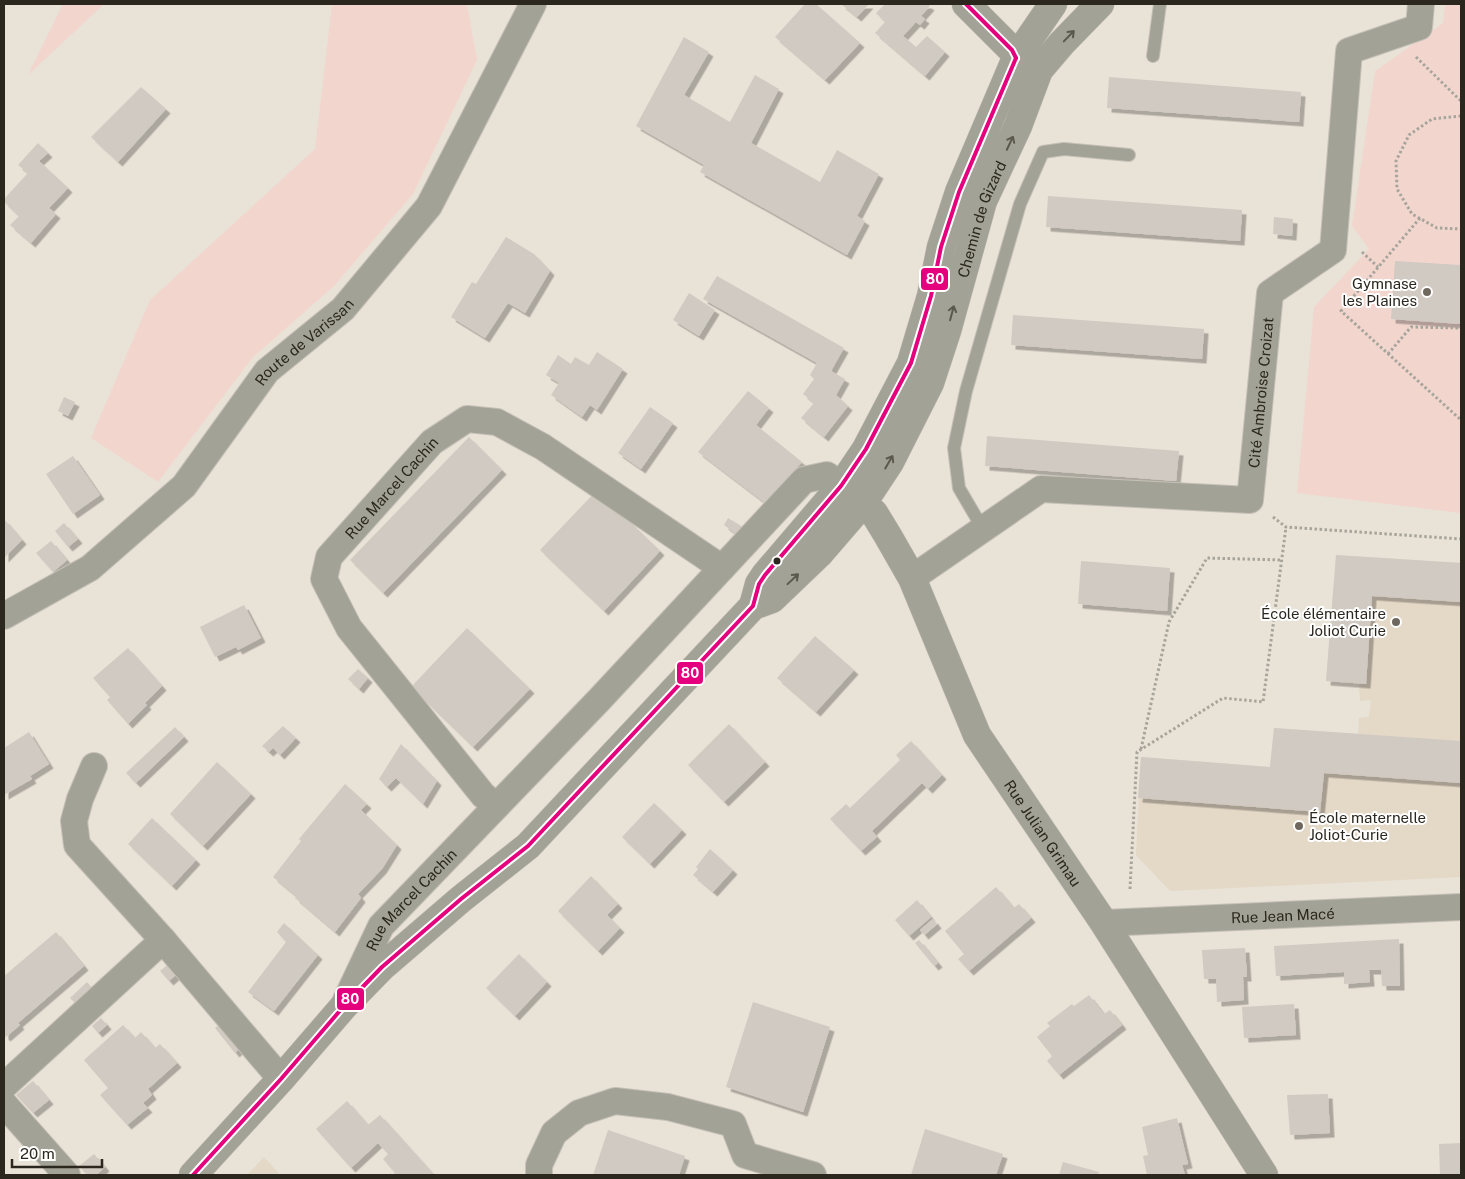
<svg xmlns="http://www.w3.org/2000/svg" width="1465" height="1179" viewBox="0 0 1465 1179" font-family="'Public Sans',sans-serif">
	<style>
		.built { fill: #e4d8c6 }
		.green { fill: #f2d6ce }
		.building { fill: #d1cac3; filter: url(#shadow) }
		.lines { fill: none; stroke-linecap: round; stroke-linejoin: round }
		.service-casing { stroke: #c5c0b8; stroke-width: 14 }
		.minor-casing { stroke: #c5c0b8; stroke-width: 28 }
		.tertiary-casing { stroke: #c5c0b8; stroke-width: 29 }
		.path { stroke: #a7a59b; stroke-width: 3; stroke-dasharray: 2.5 2.5; stroke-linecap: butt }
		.service { stroke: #a3a296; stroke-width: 12 }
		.minor { stroke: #a3a296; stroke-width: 26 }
		.tertiary { stroke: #a3a296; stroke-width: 28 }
		.bus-1-casing { stroke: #fff; stroke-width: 8 }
		.bus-1 { stroke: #e5007d; stroke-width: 4 }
		.oneway { stroke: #5b584f }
		.poi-dot { fill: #6e685f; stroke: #fff; stroke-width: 2 }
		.bus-dot { fill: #2b271f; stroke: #fff; stroke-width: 2 }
		.labels { text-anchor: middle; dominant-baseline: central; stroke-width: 4; stroke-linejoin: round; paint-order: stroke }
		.street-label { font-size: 15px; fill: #2b271f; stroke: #fff }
		.poi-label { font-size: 15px; fill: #2b271f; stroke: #fff; text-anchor: end }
		.line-badge { stroke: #fff; stroke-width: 2 }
		.badge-label { font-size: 14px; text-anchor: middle; font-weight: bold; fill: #fff }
	</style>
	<defs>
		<filter id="shadow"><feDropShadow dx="4.5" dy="4.5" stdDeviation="0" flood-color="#0004"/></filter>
	</defs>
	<rect width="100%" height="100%" fill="#e9e2d7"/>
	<g class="built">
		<path d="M1336 555 1461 563V877L1170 891 1136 855 1141 757 1270 767 1274 728 1358 734 1359 718 1369 717 1371 700 1360 701 1359 684 1326 681Z"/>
		<path d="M264 1157 280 1175H247L249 1173Z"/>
	</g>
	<g class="green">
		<path d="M63 4H104L28 75Z"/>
		<path d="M332 4H467L477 60 413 194 333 287 253 357 158 482 91 438 150 300 315 149Z"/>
		<path d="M1445 4H1461V513L1297 493 1314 307 1369 249 1352 226 1375 71 1443 23Z"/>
	</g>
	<g class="building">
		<path d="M805 4H816L860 43 825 80 775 37Z"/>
		<path d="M841 4H869L857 17Z"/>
		<path d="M885 4H927L930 6 921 16 925 19 920 25 916 22 903 36 916 47 927 36 945 52 925 76 875 33 885 22 876 13Z"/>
		<path d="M684 37 709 52 684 95 730 122 755 75 779 89 751 143 820 182 837 150 879 174 857 216 865 221 847 255 700 172 704 165 636 126Z"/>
		<path d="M1109 77 1301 92 1299 122 1107 108Z"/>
		<path d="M141 87 166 109 118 162 91 137Z"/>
		<path d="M38 143 48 153 39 161 68 188 49 208 56 214 31 243 10 225 19 216 4 202V199L28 173 18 165Z"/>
		<path d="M1048 196 1242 210 1240 241 1046 227Z"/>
		<path d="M1274 217 1293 219 1292 236 1273 234Z"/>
		<path d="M506 237 534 254 550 271 525 313 508 303 485 338 451 317 472 282 476 284Z"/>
		<path d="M1395 261 1461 265V324L1391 319Z"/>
		<path d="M717 276 844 348 831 371 845 379 836 395 848 406 824 437 801 418 814 403 803 394 814 379 810 375 817 363 703 299Z"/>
		<path d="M689 293 715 310 699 336 673 320Z"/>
		<path d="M1013 315 1204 329 1202 359 1011 345Z"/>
		<path d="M597 352 623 369 597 410 590 405 582 417 551 395 559 383 546 375 558 355 571 364 575 357 589 365Z"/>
		<path d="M748 391 769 408 756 425 802 462 765 503 698 452Z"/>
		<path d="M64 397 75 402 68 416 58 411Z"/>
		<path d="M650 407 673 423 641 469 618 453Z"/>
		<path d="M987 436 1179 451 1176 481 985 466Z"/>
		<path d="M469 437 502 470 383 593 350 560Z"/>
		<path d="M73 456 100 495 73 514 46 474Z"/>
		<path d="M597 490 660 551 604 611 540 550Z"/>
		<path d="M728 518 743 527 736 534 724 525Z"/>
		<path d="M4 519 22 540 4 558Z"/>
		<path d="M64 523 78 539 68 547 55 531Z"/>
		<path d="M51 541 67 560 53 572 36 553Z"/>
		<path d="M1336 555 1461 563V602L1372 596 1366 684 1326 681Z"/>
		<path d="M1081 561 1170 568 1167 611 1078 604Z"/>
		<path d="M244 605 261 638 238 650 236 647 215 657 200 627Z"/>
		<path d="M467 628 530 689 473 747 411 687Z"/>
		<path d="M815 636 854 670 816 712 777 678Z"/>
		<path d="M128 648 162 686 145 703 147 705 128 724 107 700 110 697 93 678Z"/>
		<path d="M358 669 368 678 359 689 348 679Z"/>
		<path d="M729 724 765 762 724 802 688 765Z"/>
		<path d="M283 726 296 738 280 755 273 748 269 752 262 746Z"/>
		<path d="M175 727 184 737 136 783 126 773Z"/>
		<path d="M1274 728 1461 741V783L1324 773 1320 812 1138 798 1141 757 1270 767Z"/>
		<path d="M29 732 49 764 30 776 32 779 4 795V748Z"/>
		<path d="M911 741 942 775 928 789 922 783 872 831 877 837 861 851 830 819 846 804 850 808 900 760 896 755Z"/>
		<path d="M401 744 437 781 423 804 396 778 387 787 379 779Z"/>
		<path d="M217 762 251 794 203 846 170 814Z"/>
		<path d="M345 784 367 804 361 810 397 845 382 869 358 894 361 898 335 932 295 898 296 896 273 877 301 841 299 839Z"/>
		<path d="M654 803 682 830 650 864 622 837Z"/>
		<path d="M152 818 196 860 172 886 128 844Z"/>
		<path d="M710 849 733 870 713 892 693 875 698 869 696 867Z"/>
		<path d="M591 876 618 904 607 915 620 928 598 951 558 911Z"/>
		<path d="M996 887 1014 908 1019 904 1031 918 969 971 958 959 964 954 945 931Z"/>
		<path d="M917 900 931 917 909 936 895 920Z"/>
		<path d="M933 919 937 924 924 935 920 930Z"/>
		<path d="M284 923 318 955 274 1011 248 992 286 942 277 932Z"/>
		<path d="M56 932 84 966 18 1023 20 1025 6 1037 4 1035V976Z"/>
		<path d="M1399 939 1400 986H1382L1381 970H1369L1370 982 1344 984V972L1276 976 1274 946Z"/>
		<path d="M919 940 938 963 934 966 915 943Z"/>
		<path d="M1245 948 1247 977H1243L1244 1000 1217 1002 1216 979H1204L1202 950Z"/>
		<path d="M519 954 547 982 515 1016 486 988Z"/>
		<path d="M172 961 180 971 169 981 160 971Z"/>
		<path d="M87 982 99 996 82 1010 70 998Z"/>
		<path d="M1089 995 1104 1014 1110 1010 1122 1025 1059 1075 1047 1061 1052 1056 1037 1037 1050 1026 1047 1023 1072 1004 1074 1006Z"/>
		<path d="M753 1002 830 1027 803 1112 726 1087Z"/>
		<path d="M1294 1004 1296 1035 1244 1038 1242 1007Z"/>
		<path d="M101 1018 107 1025 98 1033 92 1026Z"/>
		<path d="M224 1021 244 1044 235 1053 215 1028Z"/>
		<path d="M123 1025 135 1038 141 1032 155 1048 160 1044 177 1063 148 1089 152 1095 143 1103 148 1108 127 1125 100 1095 108 1088 84 1060Z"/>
		<path d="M33 1081 49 1100 33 1113 16 1095Z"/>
		<path d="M1328 1094 1330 1133 1290 1135 1287 1095Z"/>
		<path d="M347 1101 368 1125 380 1115 434 1175H392L395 1173 383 1159 388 1154 378 1143 351 1168 316 1129Z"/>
		<path d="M1177 1118 1188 1164 1182 1165 1185 1175H1147L1143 1156 1148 1155 1142 1127Z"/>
		<path d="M925 1129 1003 1154 996 1175H911Z"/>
		<path d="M608 1130 685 1156 679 1175H593Z"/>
		<path d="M1461 1143V1175H1440L1439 1144Z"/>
		<path d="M94 1154 105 1167 96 1175H87L79 1166Z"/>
		<path d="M1063 1162 1099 1172 1098 1175H1059Z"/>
	</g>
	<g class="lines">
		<g class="service-casing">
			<g id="service">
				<path d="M1153 56 1160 4"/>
				<path d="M983 529 959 488 954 448 966 391 1020 204 1043 152 1064 149 1129 155"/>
			</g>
		</g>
		<g class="minor-casing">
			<g id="minor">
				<path id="s1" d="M912 578 1041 489 1250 500 1270 293 1333 250 1349 51 1419 27 1421 4"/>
				<path id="s2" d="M4 616 90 568 184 486 267 371 343 309 429 206 533 4"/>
				<path d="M94 766 80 799 74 821 77 845 163 940 281 1079"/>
				<path id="s3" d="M496 806 483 795 349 628 324 579 329 557 432 442 467 419 497 422 543 447 722 568"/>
				<path id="s4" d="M1104 923 1461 907"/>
				<path id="s5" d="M346 1000 381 926 599 700 804 480 827 475 841 486"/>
				<path d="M4 1086 163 940"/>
				<path d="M4 1104 67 1175"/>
				<path d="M539 1175V1165L554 1133 579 1113 615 1101 668 1107 733 1124 745 1155 813 1175"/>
			</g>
		</g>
		<g class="tertiary-casing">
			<g id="tertiary">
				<path d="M966 4 1012 50 1016 58"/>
				<path id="s6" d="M841 486 874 513 888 536 912 578 977 735 1104 923 1264 1175"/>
				<path d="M753 606 759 584 765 575 841 486 866 449 911 363 931 296 941 247 959 192 1016 58 1053 4"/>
				<path id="s7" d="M193 1175 281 1079 344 1006 382 967 461 899 528 846 753 606 772 599 819 554 863 503 890 462 930 383 947 331 983 201 1018 126 1039 70 1062 43 1100 4"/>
			</g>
		</g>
		<g class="path">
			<path d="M1416 57 1461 101"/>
			<path d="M1461 116 1432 119 1409 135 1396 161 1397 189 1412 214 1437 228 1461 229"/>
			<path d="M1420 218 1341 311 1461 420"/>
			<path d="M1362 252 1378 267"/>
			<path d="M1388 354 1411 327 1461 328"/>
			<path d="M1273 517 1286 527 1461 539"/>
			<path d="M1141 749 1169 622 1207 558 1282 560"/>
			<path d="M1130 889 1137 752 1223 698 1263 702 1286 527"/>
		</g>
		<use href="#service" class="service"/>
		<use href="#minor" class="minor"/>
		<use href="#tertiary" class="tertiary"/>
		<g class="bus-1-casing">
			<g id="bus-1">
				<path d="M966 4 1012 50 1016 58"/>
				<path d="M193 1175 281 1079 344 1006 382 967 461 899 528 846 753 606 759 584 765 575 841 486 866 449 911 363 931 296 941 247 959 192 1016 58"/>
			</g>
		</g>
		<use href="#bus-1" class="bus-1"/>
	</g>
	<defs><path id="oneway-shaft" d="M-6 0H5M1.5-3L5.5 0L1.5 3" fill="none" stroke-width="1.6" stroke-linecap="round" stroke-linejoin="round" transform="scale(1.25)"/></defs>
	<g class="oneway">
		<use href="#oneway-shaft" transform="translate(1069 36) rotate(-46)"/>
		<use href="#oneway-shaft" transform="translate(1010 143) rotate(-65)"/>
		<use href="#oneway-shaft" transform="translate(952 313) rotate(-75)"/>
		<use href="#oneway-shaft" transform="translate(889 462) rotate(-60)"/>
		<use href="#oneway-shaft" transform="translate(793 579) rotate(-43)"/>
	</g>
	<g class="poi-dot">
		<circle cx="1427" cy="292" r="5"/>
		<circle cx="1396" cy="622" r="5"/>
		<circle cx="1299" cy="826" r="5"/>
	</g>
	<circle class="bus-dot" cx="777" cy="561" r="4.5"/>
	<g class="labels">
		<g class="street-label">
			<text stroke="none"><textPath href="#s7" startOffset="1262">Chemin de Gizard</textPath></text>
			<text stroke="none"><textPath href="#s2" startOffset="412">Route de Varissan</textPath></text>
			<text stroke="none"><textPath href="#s1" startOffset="474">Cité Ambroise Croizat</textPath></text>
			<text stroke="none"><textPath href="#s3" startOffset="402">Rue Marcel Cachin</textPath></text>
			<text stroke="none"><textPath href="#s6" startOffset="406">Rue Julian Grimau</textPath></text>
			<text stroke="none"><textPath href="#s5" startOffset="121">Rue Marcel Cachin</textPath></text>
			<text stroke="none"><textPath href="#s4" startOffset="179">Rue Jean Macé</textPath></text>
		</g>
		<g class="poi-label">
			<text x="1417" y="283">Gymnase<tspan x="1417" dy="17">les Plaines</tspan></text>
			<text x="1386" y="613">École élémentaire<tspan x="1386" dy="17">Joliot Curie</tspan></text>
			<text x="1309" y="817" text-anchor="start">École maternelle<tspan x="1309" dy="17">Joliot-Curie</tspan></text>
		</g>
	</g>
	<g class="line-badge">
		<rect x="920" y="267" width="29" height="24" rx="5" fill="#e5007d"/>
		<rect x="676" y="661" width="28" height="24" rx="5" fill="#e5007d"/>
		<rect x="336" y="987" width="29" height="24" rx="5" fill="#e5007d"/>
	</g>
	<g class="badge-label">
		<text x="935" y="284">80</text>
		<text x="690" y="678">80</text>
		<text x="350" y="1004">80</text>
	</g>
	<rect width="1465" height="1179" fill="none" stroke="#2b271f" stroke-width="10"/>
	<path d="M12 1159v8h90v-8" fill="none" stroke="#2b271f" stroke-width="2.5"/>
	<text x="20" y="1159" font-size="15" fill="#2b271f" stroke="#ffffff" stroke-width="4" paint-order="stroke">20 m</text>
</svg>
